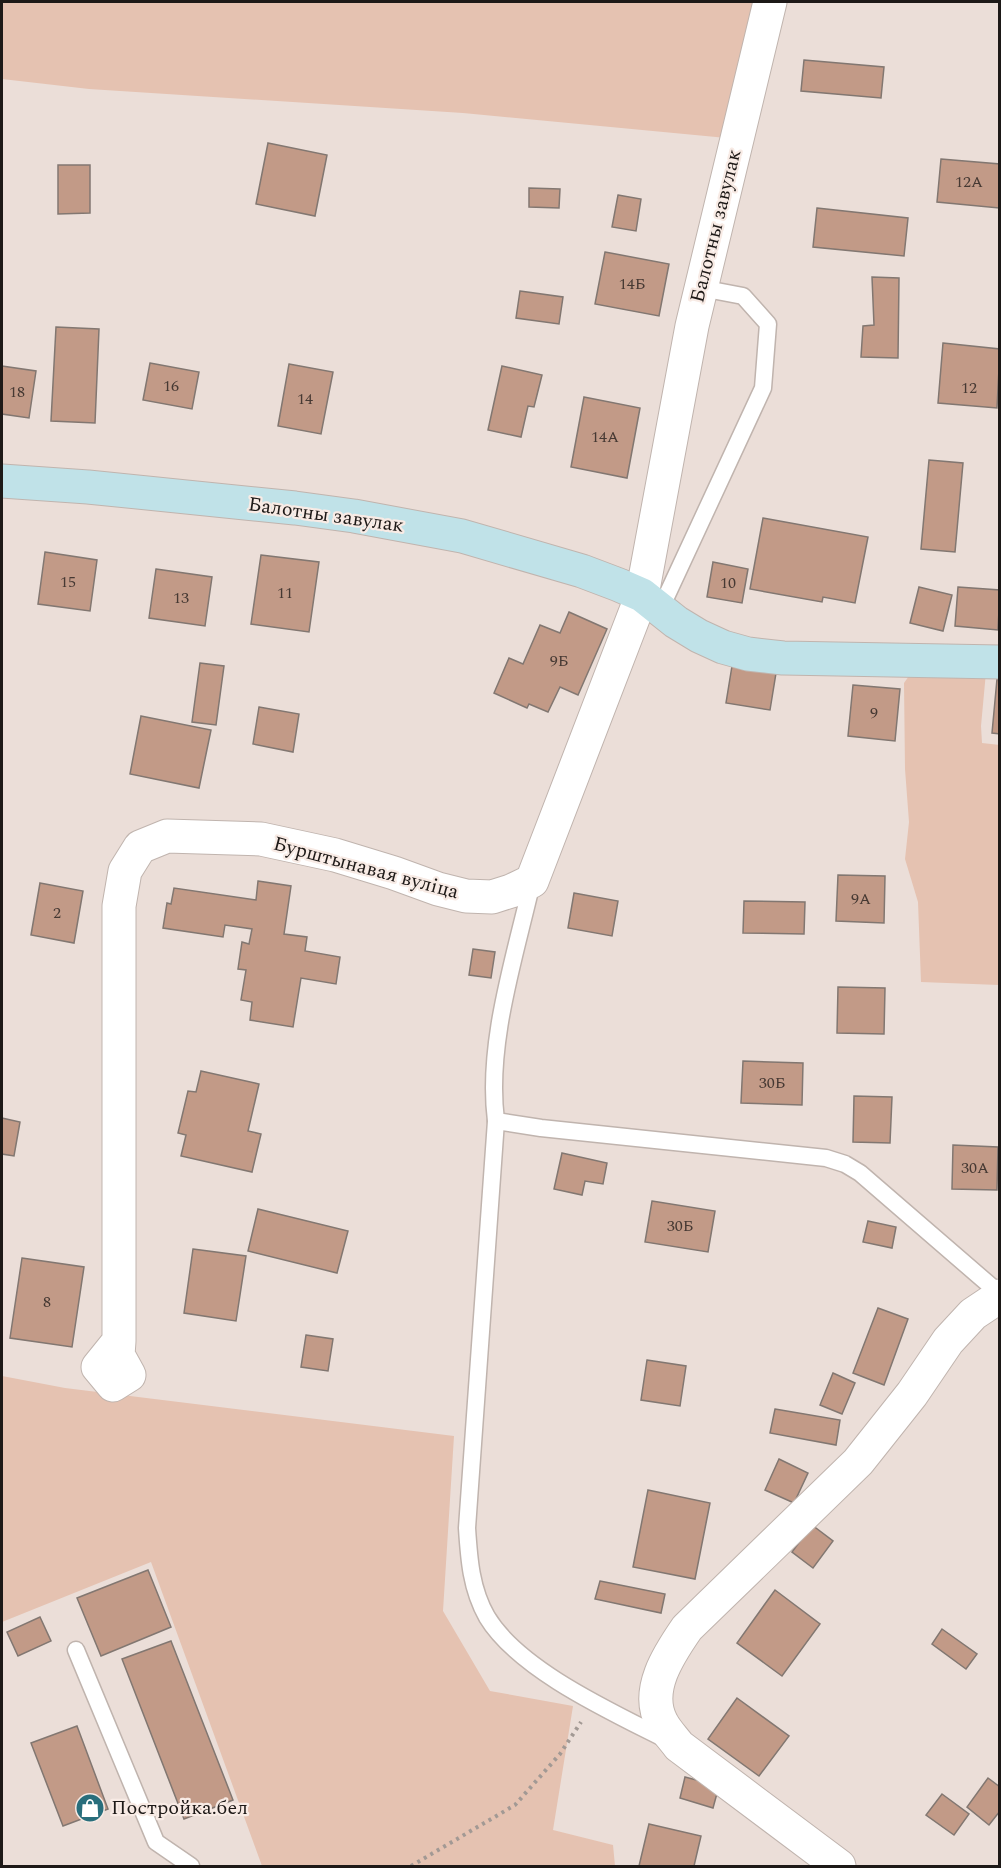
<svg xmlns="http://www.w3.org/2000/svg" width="1001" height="1868" viewBox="0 0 1001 1868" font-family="Spectral,serif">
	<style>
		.green { fill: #e5c2b1 }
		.building { fill: #c29a87; stroke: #827771; stroke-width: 1.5 }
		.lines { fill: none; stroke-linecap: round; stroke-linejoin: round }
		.lane-casing { stroke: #c0b4ae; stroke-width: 19 }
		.street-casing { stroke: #c0b4ae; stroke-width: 35 }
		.secondary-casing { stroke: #c0b4ae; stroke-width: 35 }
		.path { stroke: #a29994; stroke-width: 4; stroke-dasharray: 3 4.5; stroke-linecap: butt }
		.lane { stroke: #fff; stroke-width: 16 }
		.street { stroke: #fff; stroke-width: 33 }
		.secondary { stroke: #c0e2e8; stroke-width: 33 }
		.labels { text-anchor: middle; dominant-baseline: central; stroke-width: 4.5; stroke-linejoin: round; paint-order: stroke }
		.number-label { font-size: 16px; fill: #463933 }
		.street-label { font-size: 20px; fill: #1d1917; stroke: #f8ebe5 }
		.poi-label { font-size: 20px; fill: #1d1917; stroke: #f8ebe5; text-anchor: start }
	</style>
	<rect width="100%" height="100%" fill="#ebded8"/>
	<g class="green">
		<path d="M2 2H770L737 139 463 113 89 89 2 79Z"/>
		<path d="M914 669 986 672 981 726 982 743 1000 745 999 985 921 982 918 902 905 859 909 822 905 769 904 683Z"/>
		<path d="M2 1376 65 1388 454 1436 443 1611 490 1691 573 1706 553 1830 613 1845 615 1866H262L151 1562 2 1622Z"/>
	</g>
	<g class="building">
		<path d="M804 60 884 67 881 98 801 91Z"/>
		<path d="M268 143 327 155 315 216 256 204Z"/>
		<path d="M941 159 1000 164 999 208 937 202Z"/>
		<path d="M58 165H90V213L58 214Z"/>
		<path d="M529 188 560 189 559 208 529 207Z"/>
		<path d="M618 195 641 199 636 231 612 227Z"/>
		<path d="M817 208 908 218 904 256 813 247Z"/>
		<path d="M605 252 669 264 659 316 595 304Z"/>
		<path d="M872 277 899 278 898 358 861 357 863 326 874 325Z"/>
		<path d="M520 291 563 297 559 324 516 318Z"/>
		<path d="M56 327 99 329 95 423 51 421Z"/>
		<path d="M943 343 1000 349 997 408 938 403Z"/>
		<path d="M150 363 199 372 192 409 143 400Z"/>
		<path d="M289 364 333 372 321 434 278 426Z"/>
		<path d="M2 366 36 371 29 418 2 414Z"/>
		<path d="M502 366 542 375 534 407 528 406 521 437 488 430Z"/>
		<path d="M584 397 640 408 627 478 571 467Z"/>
		<path d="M929 460 963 463 955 552 921 549Z"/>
		<path d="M763 518 868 537 855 603 823 597 822 602 750 589Z"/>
		<path d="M45 552 97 560 90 611 38 604Z"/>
		<path d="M261 555 319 562 309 632 251 624Z"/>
		<path d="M713 562 748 569 742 603 707 597Z"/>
		<path d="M156 569 212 577 205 626 149 618Z"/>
		<path d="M919 587 952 595 943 631 910 623Z"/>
		<path d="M958 587 1000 590 998 630 955 626Z"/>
		<path d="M569 612 607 629 578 695 560 687 548 712 529 704 527 708 494 693 509 658 523 664 540 625 560 633Z"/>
		<path d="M200 663 224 666 216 725 192 722Z"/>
		<path d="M732 666 776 673 770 710 726 703Z"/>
		<path d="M997 679 1000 680V734L992 733Z"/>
		<path d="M853 685 900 689 895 741 848 736Z"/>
		<path d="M259 707 299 714 293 752 253 744Z"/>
		<path d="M141 716 211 730 199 788 130 774Z"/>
		<path d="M838 875 885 876 884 923 836 921Z"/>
		<path d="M258 881 291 886 284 934 307 937 305 951 340 957 336 984 301 978 293 1027 250 1020 252 1002 241 1000 246 970 238 969 242 942 249 944 252 929 225 925 223 937 163 928 167 903 171 904 174 888 256 900Z"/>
		<path d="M40 883 83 891 74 943 31 935Z"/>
		<path d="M574 893 618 901 612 936 568 928Z"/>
		<path d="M744 901 805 902 804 934 743 933Z"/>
		<path d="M473 949 495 952 491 978 469 975Z"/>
		<path d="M838 987 885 988 884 1034 837 1033Z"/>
		<path d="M743 1061 803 1063 802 1105 741 1103Z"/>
		<path d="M201 1071 259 1084 248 1131 261 1134 252 1172 181 1156 186 1135 178 1133 188 1091 196 1092Z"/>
		<path d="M854 1096 892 1097 890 1143 853 1142Z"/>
		<path d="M2 1118 20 1122 14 1156 2 1154Z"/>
		<path d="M953 1145 998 1147 997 1190 952 1189Z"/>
		<path d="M562 1153 607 1163 603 1184 585 1181 582 1195 554 1189Z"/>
		<path d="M652 1201 715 1211 708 1252 645 1242Z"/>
		<path d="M258 1209 348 1231 337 1273 248 1251Z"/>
		<path d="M868 1221 896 1227 892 1248 863 1242Z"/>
		<path d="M193 1249 246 1256 236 1321 184 1313Z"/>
		<path d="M22 1258 84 1267 72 1347 10 1338Z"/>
		<path d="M878 1308 908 1319 884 1385 853 1373Z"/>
		<path d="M306 1335 333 1339 328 1371 301 1367Z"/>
		<path d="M647 1360 686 1366 680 1406 641 1400Z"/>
		<path d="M833 1373 855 1383 842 1414 820 1405Z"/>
		<path d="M775 1409 840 1420 836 1445 770 1433Z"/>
		<path d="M779 1459 808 1473 794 1503 765 1490Z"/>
		<path d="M648 1490 710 1503 695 1579 633 1567Z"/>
		<path d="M812 1525 833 1541 813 1568 792 1552Z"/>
		<path d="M148 1570 171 1627 101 1656 77 1598Z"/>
		<path d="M600 1581 665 1594 661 1613 595 1599Z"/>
		<path d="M775 1590 820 1624 782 1676 737 1643Z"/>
		<path d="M40 1617 51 1641 18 1656 7 1632Z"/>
		<path d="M942 1629 977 1654 966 1669 932 1644Z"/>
		<path d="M171 1641 233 1800 184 1819 122 1659Z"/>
		<path d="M737 1698 789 1736 759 1776 708 1739Z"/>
		<path d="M77 1726 108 1809 63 1826 31 1743Z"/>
		<path d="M685 1777 719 1786 713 1808 680 1798Z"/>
		<path d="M988 1778 1000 1787V1811L989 1825 967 1807Z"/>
		<path d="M942 1794 969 1814 954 1835 926 1815Z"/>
		<path d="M649 1824 701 1836 694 1866H639Z"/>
	</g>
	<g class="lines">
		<g class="lane-casing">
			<g id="lane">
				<path d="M660 610 763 388 768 324 743 296 701 288"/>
				<path d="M532 882C515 957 486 1044 496 1121L541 1128 826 1158 845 1164 860 1173 1000 1294"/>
				<path d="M496 1121 467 1528C469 1559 471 1589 487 1617 519 1670 612 1712 667 1740"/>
				<path d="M76 1650 156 1842 191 1866"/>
			</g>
		</g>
		<g class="street-casing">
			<g id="street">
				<path d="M119 1341 98 1367 113 1385 129 1375 118 1355 119 1341V906L125 871 140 847 167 836 261 839 335 855 394 873 438 889 466 896 492 897 511 891 532 881 642 595 692 326 770 2"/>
				<path d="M839 1866 679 1746C673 1738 666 1731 662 1723 644 1691 669 1654 687 1628L858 1462 912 1394 948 1341 973 1314 1000 1296"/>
			</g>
		</g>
		<g class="secondary-casing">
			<path id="secondary" d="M2 481 88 487 295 508 354 516 462 536 582 571 619 585 642 595 676 622 699 636 723 647 748 654 783 658 1000 662"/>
		</g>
		<path class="path" d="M411 1866 515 1805 560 1754 581 1722"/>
		<use href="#lane" class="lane"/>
		<use href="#street" class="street"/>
		<use href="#secondary" class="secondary"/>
	</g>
	<defs>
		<g id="shop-disc" transform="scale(1.5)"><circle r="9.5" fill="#286e7c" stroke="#f8ebe5"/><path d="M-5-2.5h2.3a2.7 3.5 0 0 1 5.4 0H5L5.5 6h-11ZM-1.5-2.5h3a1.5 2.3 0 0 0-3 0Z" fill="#fff"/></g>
	</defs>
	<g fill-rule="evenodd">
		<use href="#shop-disc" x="90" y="1808"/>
	</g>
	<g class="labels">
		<g class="number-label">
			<text x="969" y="182">12А</text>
			<text x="632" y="284">14Б</text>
			<text x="171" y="386">16</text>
			<text x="969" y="388">12</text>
			<text x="17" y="392">18</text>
			<text x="305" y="399">14</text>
			<text x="605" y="437">14А</text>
			<text x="68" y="582">15</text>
			<text x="728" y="583">10</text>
			<text x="285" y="593">11</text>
			<text x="181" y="598">13</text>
			<text x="559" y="661">9Б</text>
			<text x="874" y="713">9</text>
			<text x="861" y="899">9А</text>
			<text x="57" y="913">2</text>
			<text x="772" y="1083">30Б</text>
			<text x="975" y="1168">30А</text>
			<text x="680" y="1226">30Б</text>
			<text x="47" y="1302">8</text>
		</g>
		<g class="street-label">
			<text transform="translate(716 226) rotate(-76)">Балотны завулак</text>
			<text transform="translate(326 515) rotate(8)">Балотны завулак</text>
			<text transform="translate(366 868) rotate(15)">Бурштынавая вуліца</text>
		</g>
		<g class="poi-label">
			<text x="111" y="1808">Постройка.бел</text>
		</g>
	</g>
	<rect width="1001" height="1868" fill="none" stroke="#1d1917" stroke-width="6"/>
</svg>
